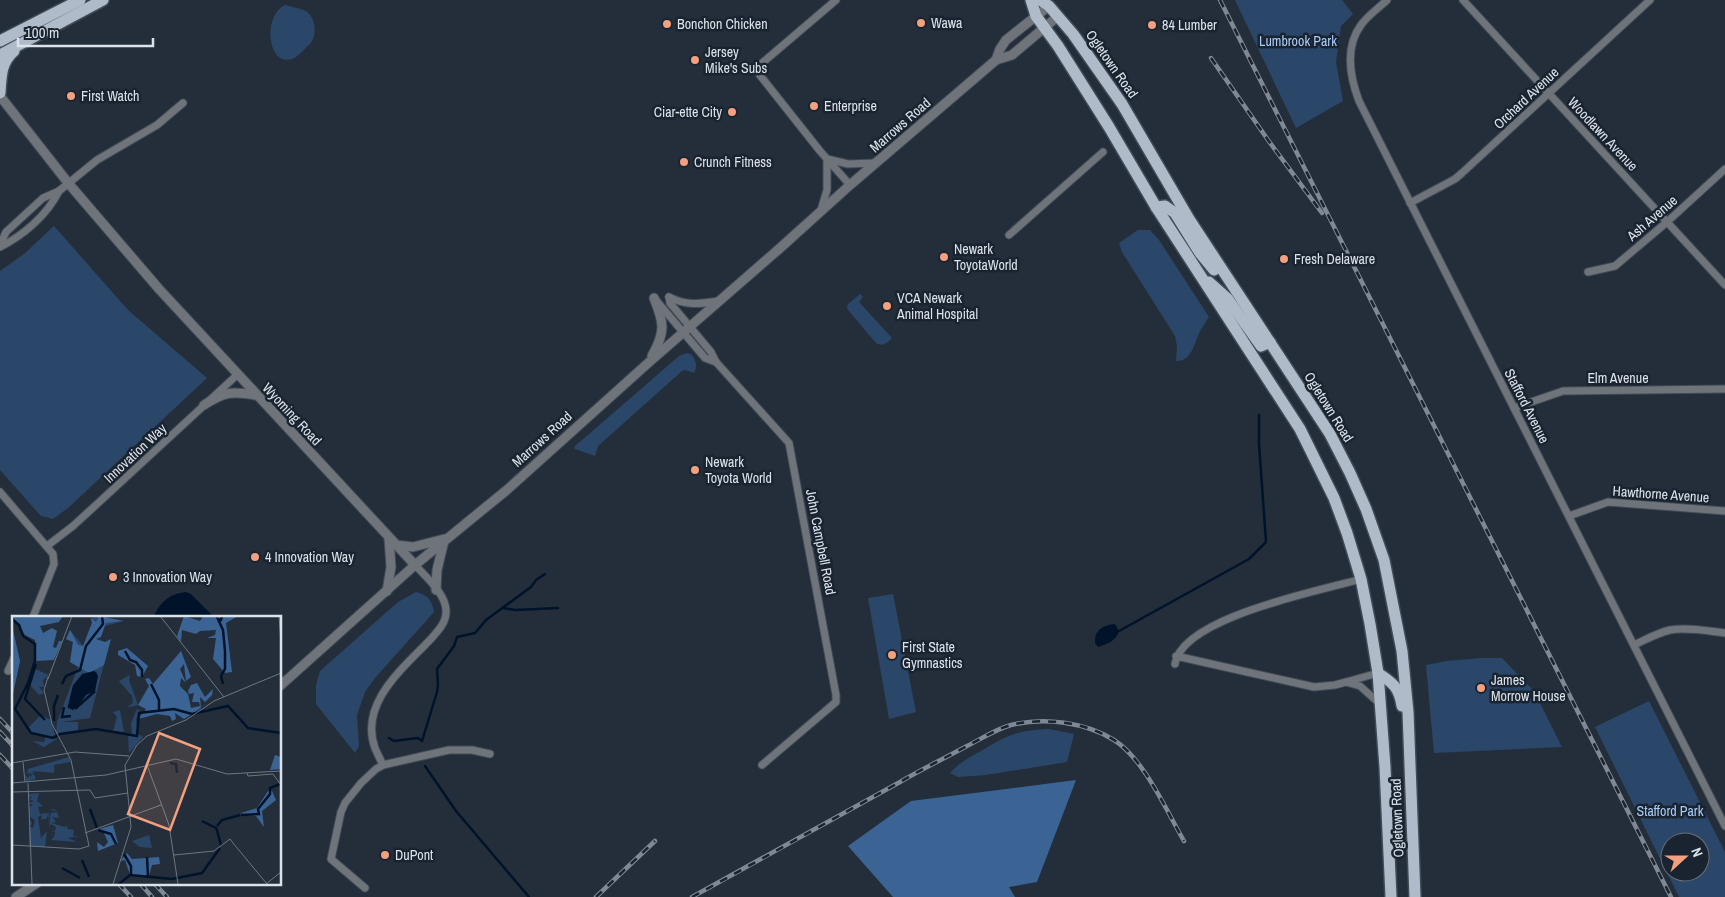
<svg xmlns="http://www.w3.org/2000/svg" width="1725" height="897" viewBox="0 0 1725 897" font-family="'Archivo Narrow',sans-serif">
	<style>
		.green { fill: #2a4769; fill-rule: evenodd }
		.forest { fill: #3b6494 }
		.water { fill: #01132a }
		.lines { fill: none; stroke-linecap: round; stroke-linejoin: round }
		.stream { stroke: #01132a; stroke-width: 2.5 }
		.minor-casing { stroke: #414b56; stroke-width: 9 }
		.tertiary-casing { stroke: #414b56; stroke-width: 11 }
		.primary-casing { stroke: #414b56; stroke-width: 14 }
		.minor { stroke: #6f747b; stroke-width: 7 }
		.tertiary { stroke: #6f747b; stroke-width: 9 }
		.primary { stroke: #b0bbc9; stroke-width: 11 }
		.rail-casing { stroke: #808993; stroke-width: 4.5 }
		.rail { stroke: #1a2430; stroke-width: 2.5; stroke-dasharray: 8; stroke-linecap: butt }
		.poi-dot { fill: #f2a07f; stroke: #1a2430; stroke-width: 2 }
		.labels { text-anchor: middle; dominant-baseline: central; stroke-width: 5; stroke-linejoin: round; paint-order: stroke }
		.poi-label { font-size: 14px; fill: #dbe2ea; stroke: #1a2430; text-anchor: start }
		.park-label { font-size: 14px; fill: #a8ccf7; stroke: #1a2430 }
		.street-label { font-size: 14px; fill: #dbe2ea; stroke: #1a2430 }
		.inset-river { fill: none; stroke: #01132a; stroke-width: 2.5 }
		.inset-road { fill: none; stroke: #6d7680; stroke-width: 1 }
		.view { fill: #f2a07f; fill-opacity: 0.15; stroke: #f2a07f; stroke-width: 2.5 }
		.inset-edge { fill: none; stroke: #dbe2ea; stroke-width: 2.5 }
	</style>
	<rect width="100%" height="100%" fill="#242e3a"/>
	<g class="green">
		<path d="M1235 0H1342L1353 14 1341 26 1336 62 1343 101 1296 128Z"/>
		<path d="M285 5C291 7 298 8 304 10 316 16 318 35 310 44 305 48 298 57 292 59 268 67 262 16 285 5Z"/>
		<path d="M54 226 128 310 207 378 68 508 53 519 41 516 0 470V271L24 254Z"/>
		<path d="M1138 230H1150L1159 240 1209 317C1206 321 1203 326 1200 331 1194 343 1192 362 1176 361L1177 346 1175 336 1122 252 1119 243Z"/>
		<path d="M860 294 863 297 859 302 892 338C887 343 883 347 876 343L848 310 847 307 848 304Z"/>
		<path d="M687 353 691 354C696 360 698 366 694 373L685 370 682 371 598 446 595 456 575 449 574 447 679 356Z"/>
		<path d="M416 592C428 595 432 600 434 612L375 678 365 692 357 715 359 746 355 753 316 704V685L320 671 398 602Z"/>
		<path d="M893 594 916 712 889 719 868 598Z"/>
		<path d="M1481 658H1502L1534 691 1562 747 1434 753 1426 665 1447 661Z"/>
		<path d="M1649 701 1725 852V897H1679L1595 727ZM1670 842H1700V872H1670Z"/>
		<path d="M1049 729 1074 734 1067 762 986 775 958 777 950 773C958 764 968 758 979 752 1006 736 1016 730 1049 729Z"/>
	</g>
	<path class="forest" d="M1076 780 1037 882 1009 887 1015 897H893L848 846 911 801Z"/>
	<g class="water">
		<path d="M186 592 191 594 214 617H153C161 602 168 594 186 592Z"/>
		<path d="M1115 624 1119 631C1116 641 1107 644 1098 647L1095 643C1094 630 1103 625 1115 624Z"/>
	</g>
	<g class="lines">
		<g class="stream">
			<path d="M503 608 515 610 558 608"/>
			<path d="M1119 631 1249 559 1266 542 1259 444V415"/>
			<path d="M389 738 394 741 418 738 422 741 437 692 438 685 437 669 454 646 457 637 475 633 486 620 531 587 536 580 545 574"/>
			<path d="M425 766 456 811 529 897"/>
		</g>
		<g class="minor-casing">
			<g id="minor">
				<path d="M836 0 755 69 820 151 850 185"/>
				<path d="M1387 0C1379 8 1368 15 1361 25 1344 48 1350 77 1359 101L1725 826"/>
				<path d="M1463 0 1725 285"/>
				<path d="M1410 203 1455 179 1462 173 1650 0"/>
				<path d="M821 210 827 190V159L848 164 876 163"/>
				<path d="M1009 235 1103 152"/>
				<path d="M0 245 6 232 43 198 59 191 97 160 157 125 183 103"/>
				<path d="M0 247C24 235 47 215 59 191"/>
				<path d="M1588 272 1615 266 1667 222 1725 169"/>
				<path d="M669 297 670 303 711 352 716 362 789 443 836 695V702L762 765"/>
				<path d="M669 297C686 306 700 304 719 301"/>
				<path d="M655 299 705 358 716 362"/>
				<path d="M1514 408 1563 391 1725 389"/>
				<path d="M0 492 53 554 54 564 33 617"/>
				<path d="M1569 516 1608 502 1725 511"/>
				<path d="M47 546 73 526 96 505 237 375"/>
				<path d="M1634 645C1645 640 1657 633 1670 630 1687 627 1707 631 1725 633"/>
				<path d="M1176 656 1314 687 1335 685 1346 682"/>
				<path d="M1175 664C1182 617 1320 591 1361 579"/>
				<path d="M8 671 14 658"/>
				<path d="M1378 673 1346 682 1360 686 1380 704"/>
				<path d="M383 765C380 759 377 753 375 748 359 704 402 669 429 641 436 633 446 624 446 612 447 595 426 577 415 565"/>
				<path d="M365 888 331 859 341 812 345 803 361 783 376 769 383 765 449 750H472L490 754"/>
			</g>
		</g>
		<g class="tertiary-casing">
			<g id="tertiary">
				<path d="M996 60 1000 49 1006 40 1049 6"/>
				<path d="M0 96 69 184 159 289 415 565"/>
				<path d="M652 356C666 331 664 323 654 298"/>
				<path d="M204 405C224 392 231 391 255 395"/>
				<path d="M396 545 413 547 444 539"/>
				<path d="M436 590 437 570 444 541"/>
				<path d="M387 591 391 567 389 539"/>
				<path d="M280 686 415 565 508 489 647 364 779 249 850 185 996 60 1012 55 1057 17"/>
				<path d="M16 897 37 883"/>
			</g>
		</g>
		<g class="primary-casing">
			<g id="primary">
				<path d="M1031 0 1036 16 1058 46 1109 127 1156 207 1300 429 1334 498 1347 533 1361 579 1370 624 1378 673 1385 767 1391 897"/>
				<path d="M1040 0 1049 6 1073 34 1122 104 1189 219 1330 434 1350 473 1366 509 1384 560 1402 651 1408 712 1415 897"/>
				<path d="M0 41 80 0"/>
				<path d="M0 55 103 0"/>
				<path d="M0 93C1 76 1 62 14 51"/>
				<path d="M1156 207 1165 206 1175 213 1200 253 1214 270"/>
				<path d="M1209 282 1227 298 1261 346 1270 342"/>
				<path d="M1378 673C1393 683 1399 687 1402 706"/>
			</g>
		</g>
		<use href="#minor" class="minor"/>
		<use href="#tertiary" class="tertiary"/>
		<use href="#primary" class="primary"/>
		<g class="rail-casing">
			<g id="rail">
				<path d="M1220 0 1671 897"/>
				<path d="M1211 58 1268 140 1322 213"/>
				<path d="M0 719 14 734"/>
				<path d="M0 732 14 747"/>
				<path d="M0 755 14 770"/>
				<path d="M118 883 131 897"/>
				<path d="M140 883 152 897"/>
				<path d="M154 883 167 897"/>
				<path d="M596 897 655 841"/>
				<path d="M692 897C762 859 831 820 900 782 922 769 945 758 967 746 981 739 996 729 1011 725 1044 717 1085 722 1114 740 1144 759 1166 810 1184 841"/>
			</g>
		</g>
		<use href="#rail" class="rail"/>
	</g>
	<g class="poi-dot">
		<circle cx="921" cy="23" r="5"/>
		<circle cx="667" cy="24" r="5"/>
		<circle cx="1152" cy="25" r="5"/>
		<circle cx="695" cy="60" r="5"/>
		<circle cx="71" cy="96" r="5"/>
		<circle cx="814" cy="106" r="5"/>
		<circle cx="732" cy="112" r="5"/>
		<circle cx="684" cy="162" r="5"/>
		<circle cx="944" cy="257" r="5"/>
		<circle cx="1284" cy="259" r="5"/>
		<circle cx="887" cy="306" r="5"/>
		<circle cx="695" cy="470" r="5"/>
		<circle cx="255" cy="557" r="5"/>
		<circle cx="113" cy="577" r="5"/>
		<circle cx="892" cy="655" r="5"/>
		<circle cx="1481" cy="688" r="5"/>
		<circle cx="385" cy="855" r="5"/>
	</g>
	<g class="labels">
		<g class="poi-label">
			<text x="931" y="23">Wawa</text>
			<text x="677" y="24">Bonchon Chicken</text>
			<text x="1162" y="25">84 Lumber</text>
			<text x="705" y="52">Jersey<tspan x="705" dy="16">Mike's Subs</tspan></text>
			<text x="81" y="96">First Watch</text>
			<text x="824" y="106">Enterprise</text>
			<text x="722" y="112" text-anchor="end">Ciar-ette City</text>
			<text x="694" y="162">Crunch Fitness</text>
			<text x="954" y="249">Newark<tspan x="954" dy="16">ToyotaWorld</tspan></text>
			<text x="1294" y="259">Fresh Delaware</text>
			<text x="897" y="298">VCA Newark<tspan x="897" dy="16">Animal Hospital</tspan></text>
			<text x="705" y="462">Newark<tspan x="705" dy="16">Toyota World</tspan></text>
			<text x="265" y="557">4 Innovation Way</text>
			<text x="123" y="577">3 Innovation Way</text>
			<text x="902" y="647">First State<tspan x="902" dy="16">Gymnastics</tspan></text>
			<text x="1491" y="680">James<tspan x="1491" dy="16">Morrow House</tspan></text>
			<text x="395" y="855">DuPont</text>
		</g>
		<g class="park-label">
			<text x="1298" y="41">Lumbrook Park</text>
			<text x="1670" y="811">Stafford Park</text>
		</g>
		<g class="street-label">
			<text transform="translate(1112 64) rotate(55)">Ogletown Road</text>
			<text transform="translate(1526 98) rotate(-43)">Orchard Avenue</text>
			<text transform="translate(900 125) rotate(-41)">Marrows Road</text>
			<text transform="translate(1603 134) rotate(47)">Woodlawn Avenue</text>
			<text transform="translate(1652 218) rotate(-41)">Ash Avenue</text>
			<text x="1618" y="378">Elm Avenue</text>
			<text transform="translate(1527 406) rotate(63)">Stafford Avenue</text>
			<text transform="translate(1329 407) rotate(58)">Ogletown Road</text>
			<text transform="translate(292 414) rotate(47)">Wyoming Road</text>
			<text transform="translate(542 439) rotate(-42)">Marrows Road</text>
			<text transform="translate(135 453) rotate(-43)">Innovation Way</text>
			<text transform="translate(1661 494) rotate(4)">Hawthorne Avenue</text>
			<text transform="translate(821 542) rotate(79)">John Campbell Road</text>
			<text transform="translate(1397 818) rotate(-92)">Ogletown Road</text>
		</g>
	</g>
	<g transform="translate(12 616)">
		<rect width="269" height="269" fill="#242e3a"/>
		<path d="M87 0 108 6 93 10 84 19 83 25 92 29 98 25 78 102 49 106H66V116L44 118 45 106 66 51 58 46 61 26 54 23 58 14 71 30 80 7 79 2ZM23 53 37 59 31 64 32 71H27L32 77 27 79 18 69ZM118 59 117 64 126 89 118 91H115L121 87 120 80 107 65ZM125 93 129 95 124 103 126 118 131 121 117 137 116 118 120 119 119 107ZM108 94 112 116 101 115 105 101 101 96ZM29 99 39 104 43 119 38 121 45 123 32 131 20 125 32 126 34 119 19 117 17 111ZM57 141 59 146 42 149V157L20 155 23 157 18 158V161L21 158 23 160V166L22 163 14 166 13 159 16 162 19 157 15 158 16 153ZM27 177 25 185 31 190 26 191 28 198 37 197 36 207V199L34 203H29L30 199 26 201 29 222 35 215 33 231 17 230V210L21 212 23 204 17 200 20 208 17 210V191L21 189 17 187 22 185 18 184 20 179 17 183 16 178ZM40 193 44 194V195L39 194V197L45 196 47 202 40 201 44 206 39 207 53 211 54 209 56 213 62 214 61 220H67L56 222 65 226 39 224 42 221 43 216 39 215H43L44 211 39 208 37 211 39 194ZM137 219 140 232 128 231 120 225Z" fill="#2a4769"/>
		<path d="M0 0H51L47 6 28 10 31 17 40 12 45 15 41 31 44 32 47 25H50L42 44 24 45 23 24 13 19ZM87 0 112 5 94 7 89 21 84 23 93 26 99 23 92 49 77 57 58 46 61 26 54 23 58 14 66 29 71 30 80 7 79 2 84 6ZM172 0 188 5 191 0H226L214 7 220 56 213 57 201 43 204 22H195L203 19 204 14 188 15 184 18 170 14 169 26 165 20ZM0 9 8 45 0 83ZM115 32 136 50 130 61 125 60 123 49 106 39V35ZM169 35 179 61 174 65 172 48 168 53 174 67 169 62 168 70 176 78 179 92 188 90 187 86H180L182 77 177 78 176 75 179 69 185 67 193 81 201 73 200 79 193 86 188 81 189 92 172 103 163 97 164 103 160 105 158 100 145 98 126 103 134 93 126 89 137 70 133 63 137 62 141 68ZM263 139 269 141V153L258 154ZM256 175H260L264 184 250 195 252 211 244 200H231L229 197 245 192ZM101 209 106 227 86 235 85 226 92 231 96 226 91 215 84 214ZM115 237 120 243 147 241 148 248 140 249 137 260 118 259 113 244 108 245Z" fill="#3b6494"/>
		<path d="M84 56 86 60 83 75 74 79 65 92H57L63 68 71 59Z" fill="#01132a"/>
		<path class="inset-river" d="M210 0 209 4 206 3 211 14 213 35V53L209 60 211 68M0 3 7 9 11 20 23 28V45L16 67 3 93 19 117 41 122 48 118 84 113 125 120 127 97 162 93 180 98 216 90 236 112 269 117M113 35 118 44 124 46 130 54V61M24 48 13 83 33 104M50 68 54 60 68 54 74 30 91 8 90 0M139 68 147 84V96M52 91 50 101 59 100M62 93 57 91 62 70 71 59 83 56M63 93 83 75M42 105V90L46 79M158 147 164 148 165 157M78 193 85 212M229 199 247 198 246 193 258 178V172L268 168M190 205 204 212M205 210 210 204 228 199M204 211 209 229M86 214 99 218 104 228M112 238 119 250V258M135 241 136 260M70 244 77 261M50 252 68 262M107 268 118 259 160 263 190 257 208 232"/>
		<path class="inset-road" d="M148 0 212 81M267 0 269 26M36 61 32 74 40 108 59 144 65 173M36 63 60 0M11 146 13 166M0 147 63 136 117 140M135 149 157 209 166 268M235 157 236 160 261 158 269 169M0 167 94 159 164 143 215 158 269 155M16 167 20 268M0 176 78 174 83 182 116 177M73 217 149 189M221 227 255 268M0 229 67 233 77 230 65 173M162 239 202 235 218 223 221 227M101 268 119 211 113 149 125 129 135 120 174 104 202 85 269 57M254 268 269 256"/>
		<path class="view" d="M147 117 188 133 158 214 116 198Z"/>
		<rect width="269" height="269" class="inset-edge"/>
	</g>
	<g transform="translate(1685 857) rotate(69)"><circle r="24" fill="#1a2430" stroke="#67707a"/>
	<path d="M0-4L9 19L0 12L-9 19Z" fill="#f2a07f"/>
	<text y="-8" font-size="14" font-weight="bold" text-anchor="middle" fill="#dbe2ea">N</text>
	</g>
	<path d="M18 38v8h135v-8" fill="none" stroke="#dbe2ea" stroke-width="2.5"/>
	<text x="25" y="38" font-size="15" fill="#dbe2ea" stroke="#1a2430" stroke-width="4" paint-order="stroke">100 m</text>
</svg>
